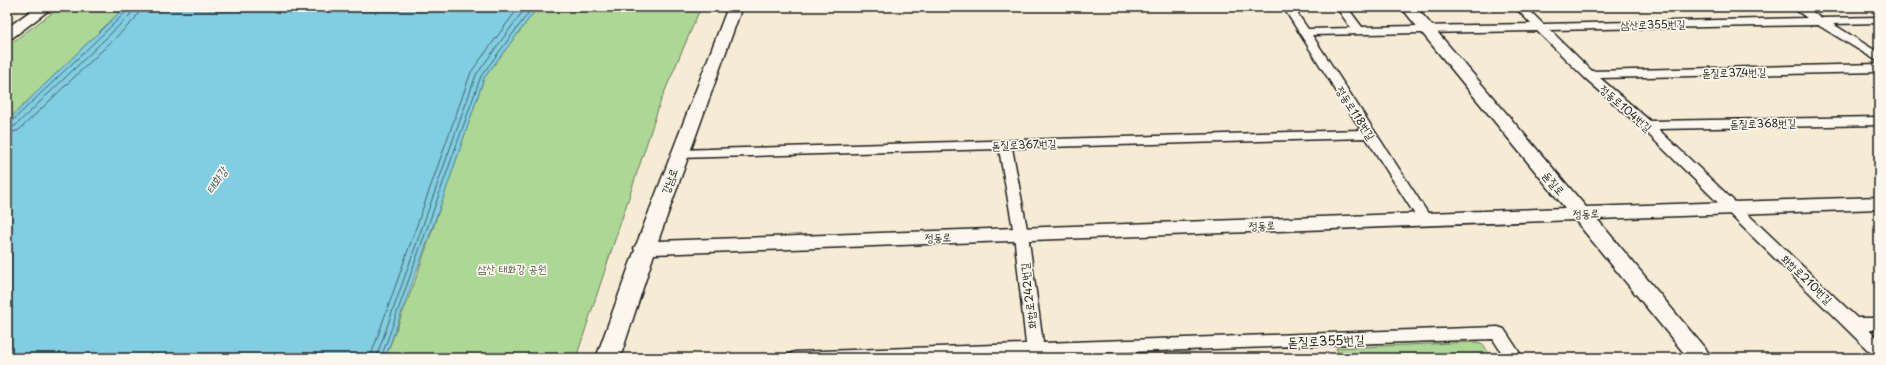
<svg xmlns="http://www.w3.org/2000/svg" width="1886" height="365" viewBox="0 0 1886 365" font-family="'Playpen Sans','Poor Story',sans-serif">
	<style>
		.built { fill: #f2e4c5 }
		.green { fill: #add795; stroke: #647a58 }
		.water { fill: #81cde1; stroke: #598692 }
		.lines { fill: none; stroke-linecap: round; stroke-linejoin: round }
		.shore { stroke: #44636b; stroke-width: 1 }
		.street-casing { stroke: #1c1c1c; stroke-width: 3 }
		.secondary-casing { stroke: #1c1c1c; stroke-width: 3 }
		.street { fill: #fbf7ec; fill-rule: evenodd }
		.secondary { fill: #fbf7ec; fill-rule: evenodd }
		.labels { text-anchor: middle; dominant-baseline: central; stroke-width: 3.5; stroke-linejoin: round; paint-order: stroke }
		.street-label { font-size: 11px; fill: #1c1c1c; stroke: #fbf7ec }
		.park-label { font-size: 11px; fill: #4f5d46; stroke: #fbf7ec }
		.water-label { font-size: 12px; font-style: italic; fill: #3f5a61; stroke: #fbf7ec }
		.near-street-label { font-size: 13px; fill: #1c1c1c; stroke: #fbf7ec }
	</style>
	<rect width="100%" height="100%" fill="#f6ecd5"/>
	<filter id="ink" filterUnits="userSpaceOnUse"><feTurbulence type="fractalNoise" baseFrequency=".025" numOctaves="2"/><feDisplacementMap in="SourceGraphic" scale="8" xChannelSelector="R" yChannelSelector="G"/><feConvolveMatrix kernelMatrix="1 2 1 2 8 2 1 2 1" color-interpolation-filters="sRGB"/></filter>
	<g filter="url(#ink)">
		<path class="built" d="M1305 351 1320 358H1067Z"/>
		<g class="green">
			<path d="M60 7H125L7 121V46Z"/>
			<path d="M538 7H701L661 100 576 358H385L415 281 484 78Z"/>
			<path d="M1477 342 1483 344 1492 358H1341L1336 348Z"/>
		</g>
		<path class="water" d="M125 7H538L484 78 445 193 385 358H7V121Z"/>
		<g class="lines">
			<g class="shore">
				<path d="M7 123 11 122 126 12 128 7"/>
				<path d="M7 128 15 126 130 15 133 7"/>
				<path d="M7 134 19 130 134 20 138 14 139 7"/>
				<path d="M370 358 471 72 519 7"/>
				<path d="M376 358 476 75 526 7"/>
				<path d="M381 358 481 76 533 7"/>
			</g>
			<g class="street-casing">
				<path id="street" d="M1283 7H1293L1308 29 1351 28 1336 7H1347L1362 27 1531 24 1515 7H1526L1543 24 1807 18 1792 7H1805L1822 18 1879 17V23L1833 24 1879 53V62L1818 25 1550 30 1592 71 1879 64V72L1600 78 1650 121 1879 117V125L1658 129 1857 318H1879V330H1869L1879 340V357L1873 355 1642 128 1585 78 1537 31 1312 35 1431 218 1429 221 1424 223 1419 221 1366 138 1012 148 1028 234 1043 343 1498 327 1504 329 1523 358H1505L1493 339 1044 355 1045 358H1027V356L969 358H786L789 354 795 352 1026 344 1014 234 999 149 678 158 673 157 671 154 673 151 678 150 1361 130Z"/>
			</g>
			<g class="secondary-casing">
				<g id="secondary">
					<path d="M36 7H53L12 38 7 40V28Z"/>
					<path d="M728 7H742L658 241 1565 208 1401 7H1416L1586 207 1879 197V209L1597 219 1713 358H1688L1575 220 654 254 620 358H596L635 250 634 248 637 243Z"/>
				</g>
			</g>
			<use href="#street" class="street"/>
			<use href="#secondary" class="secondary"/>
		</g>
	</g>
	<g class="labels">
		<g class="street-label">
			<text transform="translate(1653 24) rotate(-1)">삼산로355번길</text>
			<text transform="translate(1734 72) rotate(-1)">돋질로374번길</text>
			<text transform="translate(1626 108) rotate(41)">정동로104번길</text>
			<text transform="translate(1356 113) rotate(57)">정동로118번길</text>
			<text transform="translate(1763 123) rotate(-1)">돋질로368번길</text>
			<text transform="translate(1024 144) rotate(-2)">돋질로367번길</text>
			<text transform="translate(669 181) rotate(-70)">강남로</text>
			<text transform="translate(1554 183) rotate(50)">돋질로</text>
			<text transform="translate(1586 213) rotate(-2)">정동로</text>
			<text transform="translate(1262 225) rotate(-2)">정동로</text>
			<text transform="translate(938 237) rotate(-2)">정동로</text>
			<text transform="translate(1807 279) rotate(44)">화합로210번길</text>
			<text transform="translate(1028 296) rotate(-97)">화합로242번길</text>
		</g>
		<g class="park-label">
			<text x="512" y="268">삼산 태화강 공원</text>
		</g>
		<g class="water-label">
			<text transform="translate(216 180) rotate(-57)">태화강</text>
		</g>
		<g class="near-street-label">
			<text transform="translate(1326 340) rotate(-2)">돋질로355번길</text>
		</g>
	</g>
	<rect width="1886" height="365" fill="none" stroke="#fbf7ec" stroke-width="24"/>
	<rect x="12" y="12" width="1862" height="341" fill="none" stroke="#1c1c1c" stroke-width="1.5" filter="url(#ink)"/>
</svg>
